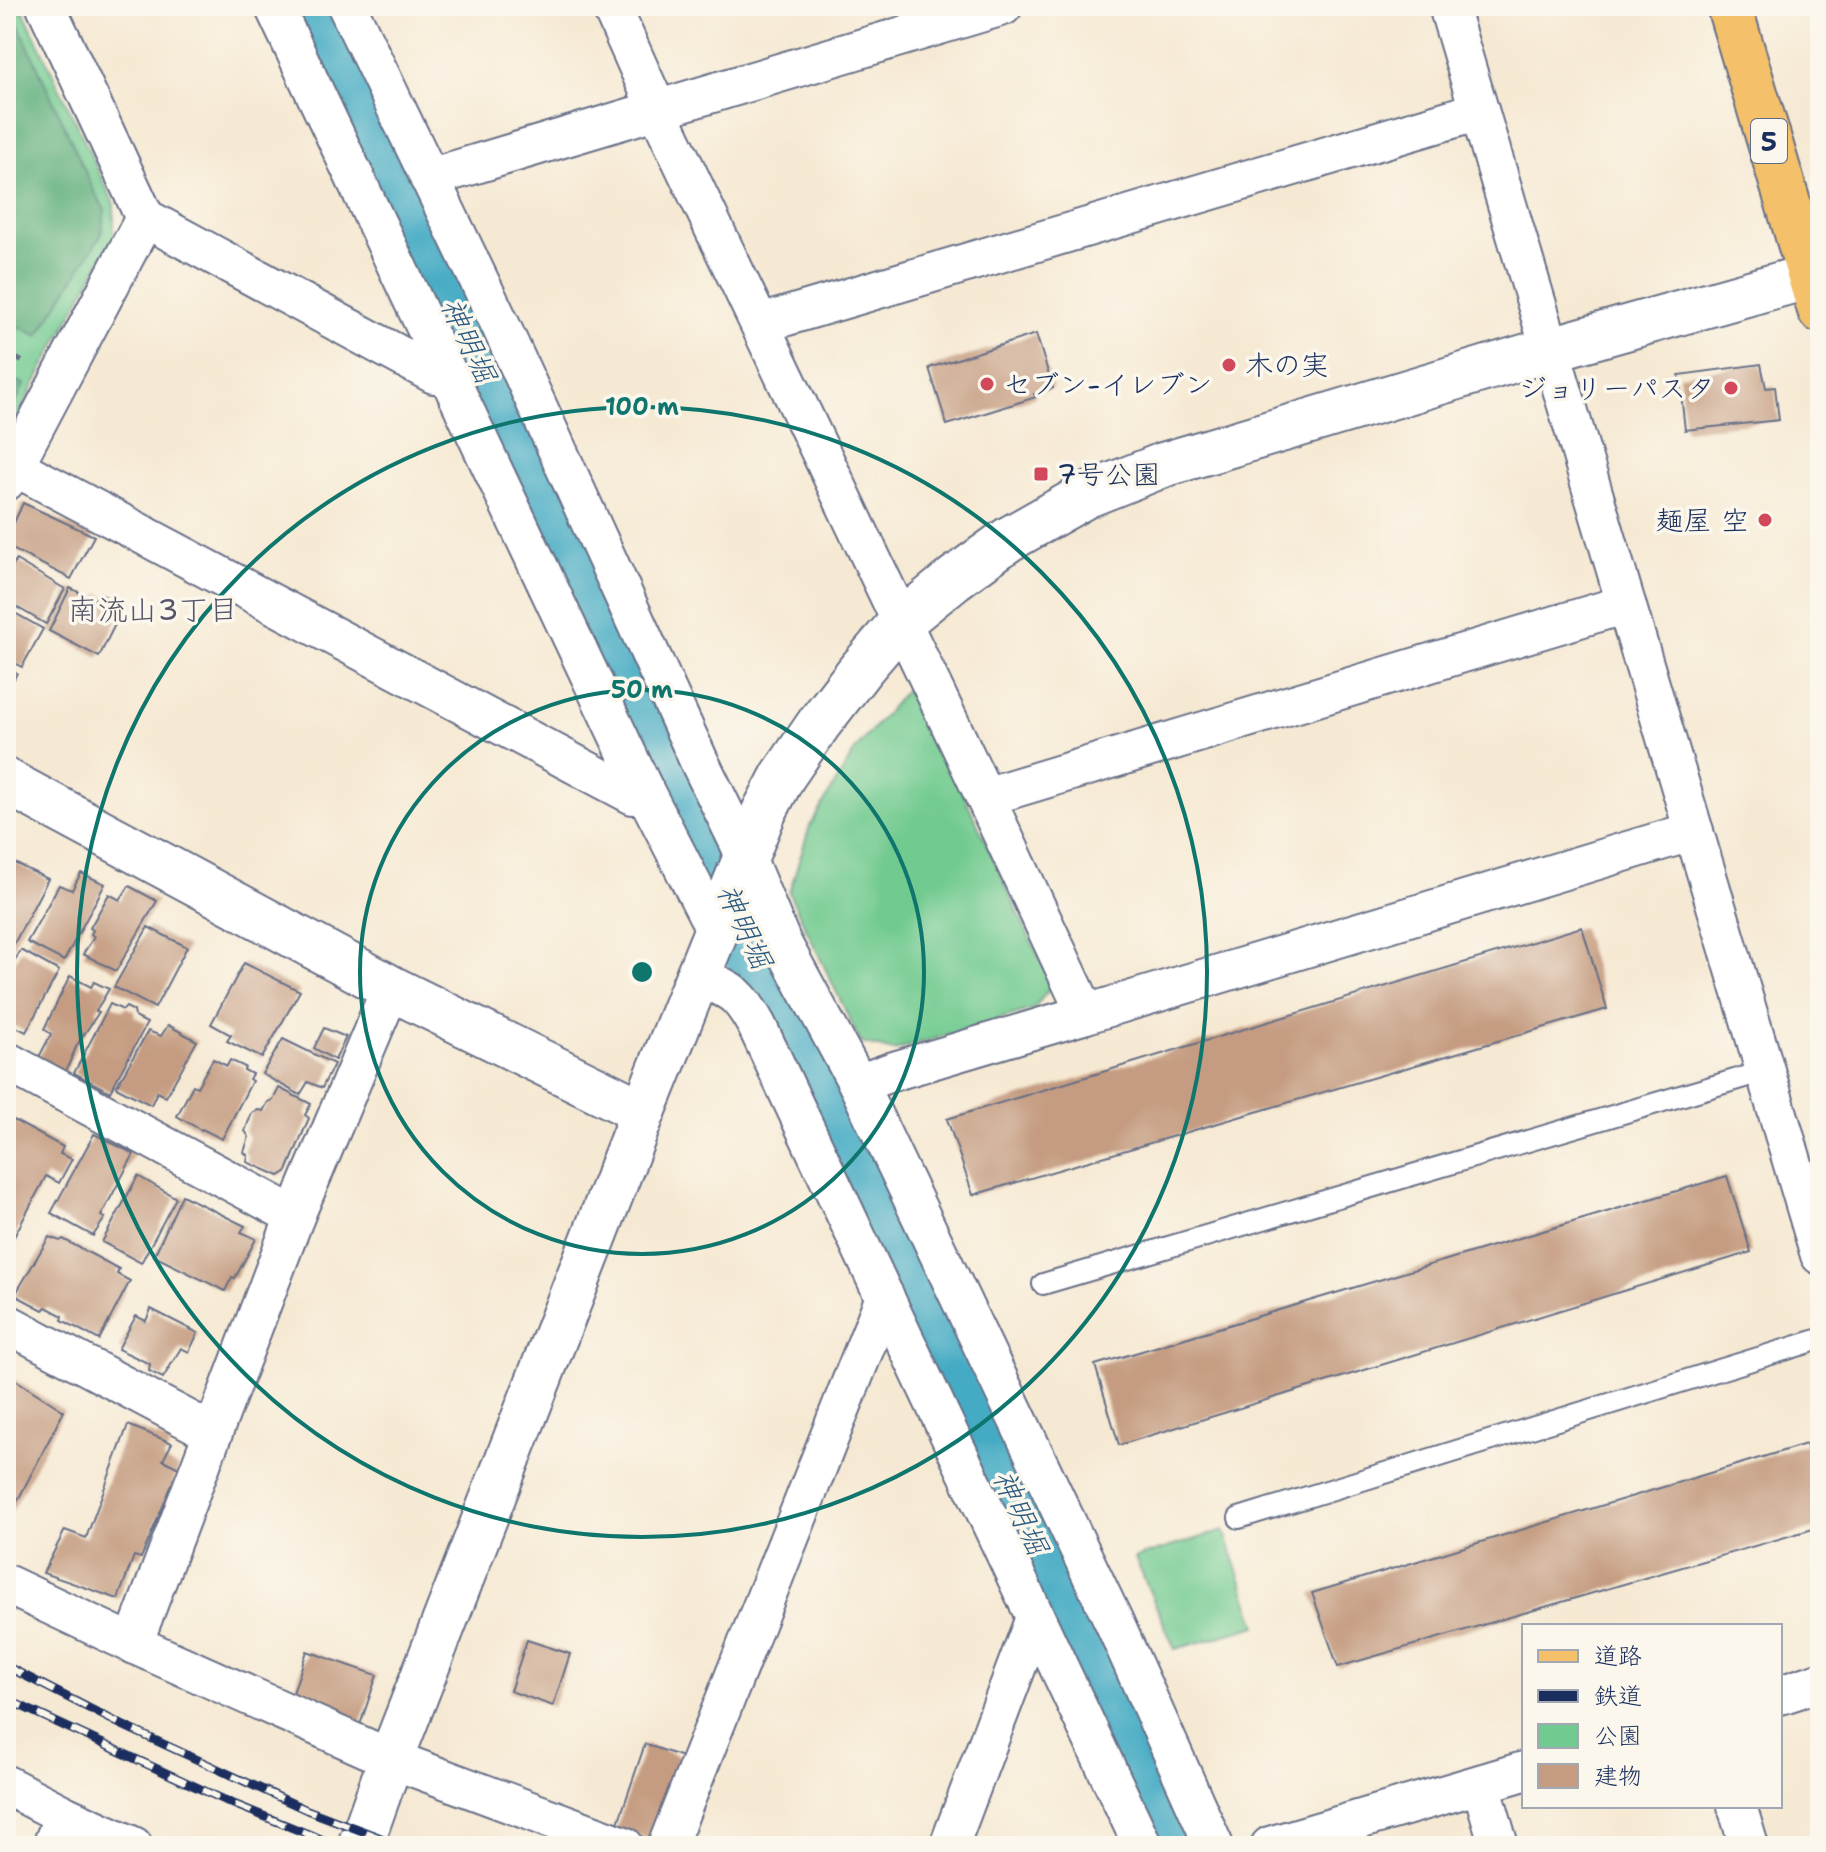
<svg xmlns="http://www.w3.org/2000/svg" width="1826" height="1852" viewBox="0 0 1826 1852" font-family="'Shantell Sans','Klee One',sans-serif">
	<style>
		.green { fill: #71ca90; stroke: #467c77; stroke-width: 2 }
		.forest { fill: #5cae7a; stroke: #3c6e6c; stroke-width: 2 }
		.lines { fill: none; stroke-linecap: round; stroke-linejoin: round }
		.river { stroke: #44abc4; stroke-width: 68 }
		.building { fill: #c59c81 }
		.service-casing { stroke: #687087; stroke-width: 24 }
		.minor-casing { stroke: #687087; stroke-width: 42 }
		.tertiary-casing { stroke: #687087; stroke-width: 48 }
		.primary-casing { stroke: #687087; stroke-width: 48 }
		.path { stroke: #687087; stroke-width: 5; stroke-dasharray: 6 6; stroke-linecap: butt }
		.service { stroke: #fff; stroke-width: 20 }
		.minor { stroke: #fff; stroke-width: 38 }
		.tertiary { stroke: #fff; stroke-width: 44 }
		.primary { stroke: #f4c16a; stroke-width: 44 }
		.rail-casing { stroke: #1b2f5e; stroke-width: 9 }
		.rail { stroke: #fbf7ec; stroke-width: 6; stroke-dasharray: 18; stroke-linecap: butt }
		.ring { fill: none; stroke: #0f766e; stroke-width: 4 }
		.poi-dot { fill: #d1495b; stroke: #fbf7ec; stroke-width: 3 }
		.labels { text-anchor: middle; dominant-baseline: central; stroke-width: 7; stroke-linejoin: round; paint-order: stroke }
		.shield { fill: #fbf7ec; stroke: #5e6b89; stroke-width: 2 }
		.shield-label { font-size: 26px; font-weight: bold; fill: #1b2f5e }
		.poi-label { font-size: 28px; fill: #1b2f5e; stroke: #fbf7ec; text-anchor: start }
		.water-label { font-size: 30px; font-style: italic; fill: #295a82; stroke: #fbf7ec }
		.neighbourhood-label { font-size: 30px; fill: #56556a; stroke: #fbf7ec }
		.centre { fill: #0f766e; stroke: #fbf7ec; stroke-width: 4 }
		.ring-label { font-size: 24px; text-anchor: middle; font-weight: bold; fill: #0f766e; stroke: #fbf7ec; stroke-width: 7; stroke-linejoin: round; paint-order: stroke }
	</style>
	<rect width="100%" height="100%" fill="#fbf7ec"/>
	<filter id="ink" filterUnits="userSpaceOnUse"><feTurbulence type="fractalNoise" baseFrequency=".0125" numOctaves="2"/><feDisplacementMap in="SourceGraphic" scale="16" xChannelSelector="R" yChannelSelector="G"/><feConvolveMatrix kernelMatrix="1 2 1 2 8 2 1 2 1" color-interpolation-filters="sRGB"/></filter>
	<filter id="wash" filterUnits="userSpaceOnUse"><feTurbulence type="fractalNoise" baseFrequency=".006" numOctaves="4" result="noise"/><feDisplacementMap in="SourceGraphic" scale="32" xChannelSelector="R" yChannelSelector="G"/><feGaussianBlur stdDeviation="1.8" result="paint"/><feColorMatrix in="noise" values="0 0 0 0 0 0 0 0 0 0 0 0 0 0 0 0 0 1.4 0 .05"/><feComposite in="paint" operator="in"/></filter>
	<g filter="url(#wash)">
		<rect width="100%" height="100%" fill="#f6e9d3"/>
		<g class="green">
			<path d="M6 6H21L114 204V235L15 421 6 424Z"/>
			<path d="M912 682 1052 986 1033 1009 894 1051 861 1043 789 893 810 826 856 749Z"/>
			<path d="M1224 1530 1257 1626 1175 1649 1135 1558Z"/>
		</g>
		<g class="forest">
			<path d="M6 6H10L94 191 105 210 101 235 38 336 6 320Z"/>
			<path d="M6 376 24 384 9 418 6 419Z"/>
		</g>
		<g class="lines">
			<path class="river" d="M312 6 1178 1846"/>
		</g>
		<g id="blocks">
			<g class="building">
				<path d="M1036 334 1053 388 1034 394 1036 397 947 425 929 368Z"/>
				<path d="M1761 364 1766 388 1775 387 1779 420 1685 430 1679 375Z"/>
				<path d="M23 503 94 536 71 579 6 546V540Z"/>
				<path d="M16 560 65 589 46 624 6 601V579Z"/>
				<path d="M70 588 95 600 100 593 123 608 99 657 49 631Z"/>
				<path d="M6 608 43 629 22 667 6 659Z"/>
				<path d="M6 667 17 673 6 695Z"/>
				<path d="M6 859 48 879 6 959Z"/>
				<path d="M81 873 105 884 64 961 27 942 59 885 72 890Z"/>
				<path d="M129 886 157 901 116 971 83 954 94 937 91 934 93 930 90 928 109 894 120 900Z"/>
				<path d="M148 927 187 947 155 1008 114 987Z"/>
				<path d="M1582 927 1607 1009 973 1195 947 1119Z"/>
				<path d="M21 950 59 971 26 1032 6 1022V976Z"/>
				<path d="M244 963 300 991 262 1058 227 1041 231 1035 211 1024Z"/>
				<path d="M70 976 91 987 94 982 109 989 96 1011 99 1012 77 1045 65 1073 38 1059 51 1034 44 1029Z"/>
				<path d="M110 1004 123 1010 126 1007 134 1011 135 1017 147 1023 110 1092 74 1073Z"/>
				<path d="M168 1025 197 1041 166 1097 157 1092 151 1105 116 1087 148 1031 161 1036Z"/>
				<path d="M324 1028 346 1037 335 1060 314 1048Z"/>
				<path d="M283 1039 334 1064 322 1088 308 1082 300 1095 262 1074Z"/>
				<path d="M213 1059 227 1066 230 1060 245 1067 244 1070 252 1074 249 1079 252 1081 222 1139 202 1129 201 1130 177 1116 193 1085 197 1087Z"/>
				<path d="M279 1088 311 1104 305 1115 309 1118 287 1171 279 1176 247 1162 248 1156 244 1152 249 1137 245 1131 252 1113 258 1110 263 1111 268 1102 273 1100Z"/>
				<path d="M6 1116 63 1147 60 1154 72 1159 59 1183 46 1176 6 1252Z"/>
				<path d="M94 1134 134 1154 101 1216 105 1218 93 1236 51 1213Z"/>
				<path d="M138 1176 176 1198 141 1263 102 1242Z"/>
				<path d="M1727 1176 1751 1252 1119 1445 1095 1365Z"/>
				<path d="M182 1195 245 1226 241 1232 256 1239 235 1278 232 1277 225 1291 154 1256Z"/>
				<path d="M49 1237 60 1241 63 1239 119 1269 117 1274 130 1281 99 1340 62 1320 63 1316 46 1307 43 1310 15 1295Z"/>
				<path d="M151 1309 198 1333 189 1352 181 1348 163 1378 149 1371 150 1364 118 1349 136 1316 146 1321Z"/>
				<path d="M11 1377 64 1411 6 1523V1385Z"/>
				<path d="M128 1425 172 1443 163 1460 179 1468 141 1558 134 1556 118 1599 43 1573 65 1530 86 1538Z"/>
				<path d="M1806 1444 1820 1493V1527L1338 1667 1312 1593Z"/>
				<path d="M527 1640 570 1654 553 1706 510 1691Z"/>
				<path d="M307 1651 377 1675 360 1725 290 1702Z"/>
				<path d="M645 1744 691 1760 662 1844 616 1829Z"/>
			</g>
		</g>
	</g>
	<g filter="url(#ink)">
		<use href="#blocks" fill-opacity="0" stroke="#687087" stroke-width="2"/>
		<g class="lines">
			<g class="service-casing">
				<g id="service">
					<path d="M1043 1284 1765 1071"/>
					<path d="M1239 1518 1820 1339"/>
				</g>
			</g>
			<g class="minor-casing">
				<g id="minor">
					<path d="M46 6 145 218 434 374 445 369"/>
					<path d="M274 6 644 790 713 925 717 928"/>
					<path d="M347 6 500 324 699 761 746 857 782 943 858 1084 1114 1622 1214 1846"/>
					<path d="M611 6 657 109 985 797 1086 1014 891 1072 858 1084"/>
					<path d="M1448 6 1820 1255"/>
					<path d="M429 178 1003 6"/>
					<path d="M760 324 1479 111"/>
					<path d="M6 462 633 795 644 790"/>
					<path d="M6 481 145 218"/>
					<path d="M985 797 1626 604"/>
					<path d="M697 976C732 991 738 991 757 1026L1143 1846"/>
					<path d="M1086 1014 1694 831"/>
					<path d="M6 1061 295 1216"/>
					<path d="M6 1323 213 1433"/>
					<path d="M6 1584 133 1644 391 1759 624 1846"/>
					<path d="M133 1644 295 1216 391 988"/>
					<path d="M1780 1695 1820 1682"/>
					<path d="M1481 1784 1499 1846"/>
					<path d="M6 1785 64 1815 133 1846"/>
					<path d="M1737 1806 1749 1846"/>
					<path d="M52 1846 64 1815"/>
					<path d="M667 1846 885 1297"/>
					<path d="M949 1846 1035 1618"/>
					<path d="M1270 1846 1524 1771"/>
				</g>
			</g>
			<g class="tertiary-casing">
				<g id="tertiary">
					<path d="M6 781 391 988 643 1112"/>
					<path d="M360 1846 391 1759 643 1112 764 812 783 776 820 722 860 670 901 622 955 578 1009 539 1085 496 1163 465 1551 349 1810 276"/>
				</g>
			</g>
			<g class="primary-casing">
				<path id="primary" d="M1729 6 1820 310"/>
			</g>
			<path class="path" d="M6 353 27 364"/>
			<use href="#service" class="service"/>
			<use href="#minor" class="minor"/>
			<use href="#tertiary" class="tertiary"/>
			<use href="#primary" class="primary"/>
			<g class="rail-casing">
				<g id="rail">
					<path d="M6 1666 122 1725 307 1810 402 1846"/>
					<path d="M6 1699 231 1803 338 1846"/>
				</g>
			</g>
			<use href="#rail" class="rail"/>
		</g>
	</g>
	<g class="ring">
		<circle cx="642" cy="972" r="282"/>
		<circle cx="642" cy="972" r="565"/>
	</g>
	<g class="poi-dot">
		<circle cx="1229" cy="365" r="8"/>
		<circle cx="987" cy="384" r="8"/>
		<circle cx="1731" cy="388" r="8"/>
		<rect x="1033" y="466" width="16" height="16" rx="4"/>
		<circle cx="1765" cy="520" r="8"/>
	</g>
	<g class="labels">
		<rect class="shield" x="1751" y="119" width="36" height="44" rx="6"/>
		<g class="shield-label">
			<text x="1769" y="141">5</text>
		</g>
		<g class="poi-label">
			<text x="1245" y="365">木の実</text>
			<text x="1003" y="384">セブン-イレブン</text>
			<text x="1715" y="388" text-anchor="end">ジョリーパスタ</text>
			<text x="1057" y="474">7号公園</text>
			<text x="1749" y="520" text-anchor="end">麺屋 空</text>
		</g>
		<g class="water-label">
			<text transform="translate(469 340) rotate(65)">神明堀</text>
			<text transform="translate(745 926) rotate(65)">神明堀</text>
			<text transform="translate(1021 1512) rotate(65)">神明堀</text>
		</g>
		<g class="neighbourhood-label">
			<text x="153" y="609">南流山3丁目</text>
		</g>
	</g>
	<circle cx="642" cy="972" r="12" class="centre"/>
	<g class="ring-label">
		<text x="642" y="415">100 m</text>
		<text x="642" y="698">50 m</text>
	</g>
	<rect width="1826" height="1852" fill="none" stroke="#fbf7ec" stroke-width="32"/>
	<rect x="1522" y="1624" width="260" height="184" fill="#fbf7ec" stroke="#a1a7b3" stroke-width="2"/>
	<rect x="1538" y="1650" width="40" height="12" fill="#f4c16a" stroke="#a1a7b3" stroke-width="2"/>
	<text x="1594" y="1664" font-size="24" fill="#1b2f5e">道路</text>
	<rect x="1538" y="1690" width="40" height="12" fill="#1b2f5e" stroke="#a1a7b3" stroke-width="2"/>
	<text x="1594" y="1704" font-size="24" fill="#1b2f5e">鉄道</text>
	<rect x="1538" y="1724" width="40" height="24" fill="#71ca90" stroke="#a1a7b3" stroke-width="2"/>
	<text x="1594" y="1744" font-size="24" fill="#1b2f5e">公園</text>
	<rect x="1538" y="1764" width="40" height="24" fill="#c59c81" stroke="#a1a7b3" stroke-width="2"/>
	<text x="1594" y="1784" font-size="24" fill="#1b2f5e">建物</text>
</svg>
